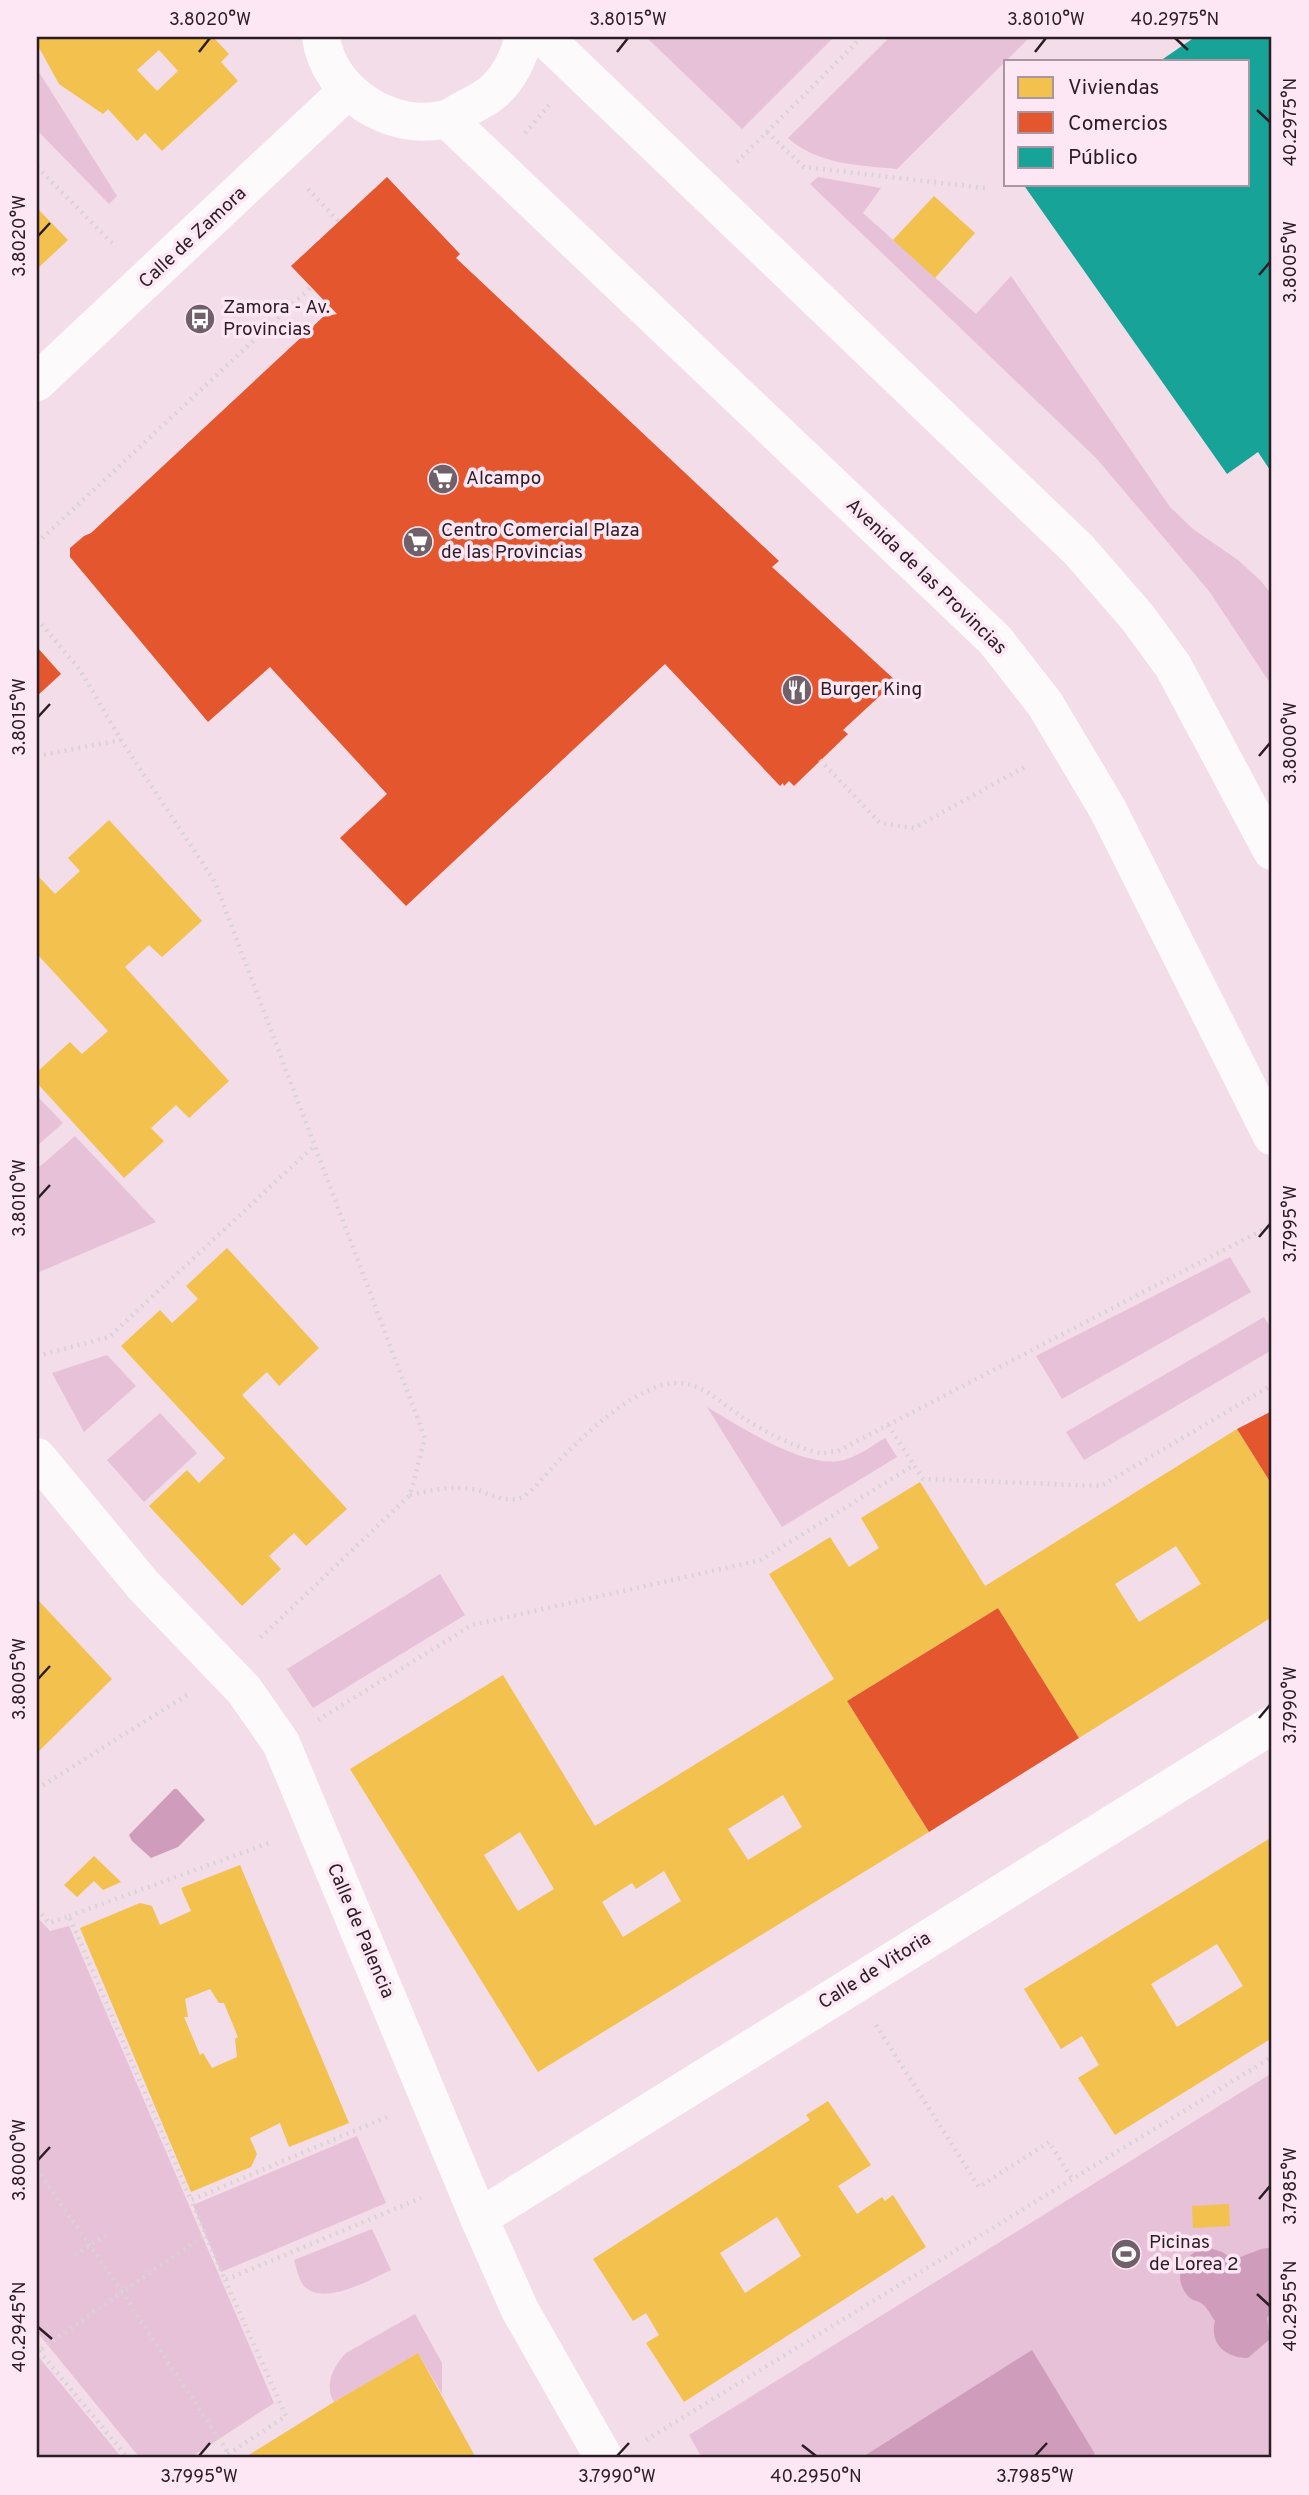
<svg xmlns="http://www.w3.org/2000/svg" width="1309" height="2495" viewBox="0 0 1309 2495" font-family="Overpass,sans-serif">
	<style>
		.green { fill: #e7c1d7 }
		.water { fill: #cf9dbb }
		.homes { fill: #f2c14e; fill-rule: evenodd }
		.shops { fill: #e4572e }
		.public { fill: #17a398 }
		.lines { fill: none; stroke-linecap: round; stroke-linejoin: round }
		.path { stroke: #d9d3d6; stroke-width: 4.5; stroke-dasharray: 2 5; stroke-linecap: butt }
		.minor { stroke: #fdfafc; stroke-width: 38 }
		.secondary { stroke: #fdfafc; stroke-width: 38 }
		.ticks { fill: none; stroke: #2a1d24; stroke-width: 2.5 }
		.labels { text-anchor: middle; dominant-baseline: central; stroke-width: 7; stroke-linejoin: round; paint-order: stroke }
		.street-label { font-size: 19px; fill: #2a1d24; stroke: #fee7f4 }
		.poi-label { font-size: 19px; fill: #2a1d24; stroke: #fee7f4; text-anchor: start }
		.neatline { fill: none; stroke: #2a1d24; stroke-width: 2.5 }
		.ticks-label { font-size: 18px; text-anchor: middle; fill: #2a1d24 }
	</style>
	<rect width="100%" height="100%" fill="#f3dde9"/>
	<g class="green">
		<path d="M646 37H834L742 129Z"/>
		<path d="M890 37H1030L897 169C858 165 819 165 788 138Z"/>
		<path d="M37 69 117 196 109 204 37 130Z"/>
		<path d="M818 177 881 188 863 213 976 314 1011 276 1170 507 1193 529 1238 560 1261 581 1272 595V686L1209 591 1096 458 810 184Z"/>
		<path d="M37 1096 63 1123 37 1146Z"/>
		<path d="M75 1136 156 1222 37 1273V1169Z"/>
		<path d="M1230 1257 1251 1292 1062 1399 1036 1356Z"/>
		<path d="M1264 1317 1272 1330V1350L1084 1460 1066 1432Z"/>
		<path d="M107 1355 136 1386 84 1432 52 1373Z"/>
		<path d="M707 1407C739 1426 810 1473 847 1459 860 1455 873 1445 885 1438L897 1457 782 1527Z"/>
		<path d="M160 1413 197 1453 144 1502 107 1460Z"/>
		<path d="M440 1574 465 1615 313 1708 287 1669Z"/>
		<path d="M37 1917 50 1931 69 1926 274 2403 190 2458H140L37 2332Z"/>
		<path d="M1272 2073V2458H702L689 2435Z"/>
		<path d="M357 2136 386 2203 221 2272 193 2205Z"/>
		<path d="M372 2229 391 2270C371 2279 324 2307 304 2286 298 2279 297 2268 294 2260Z"/>
		<path d="M415 2314 442 2363V2394L418 2353 334 2402C324 2384 333 2367 346 2353Z"/>
		<path d="M37 2355 122 2458H37Z"/>
	</g>
	<g class="water">
		<path d="M174 1789H177L205 1820 178 1847 151 1858 132 1841 129 1835Z"/>
		<path d="M1204 2246 1222 2252 1233 2259C1247 2256 1259 2247 1272 2248V2310L1267 2318 1270 2339 1248 2358C1226 2358 1209 2344 1215 2321 1211 2316 1207 2306 1201 2303 1196 2300 1192 2301 1187 2295 1171 2274 1185 2256 1204 2246Z"/>
		<path d="M1032 2350 1095 2454 1088 2458H861Z"/>
	</g>
	<g class="homes">
		<path d="M37 37H213L229 54 221 62 238 81 162 151 145 133 137 141 108 109 103 114 59 84 37 44ZM159 50 178 71 157 91 137 70Z"/>
		<path d="M934 196 975 233 935 278 893 240Z"/>
		<path d="M37 208 68 240 37 269Z"/>
		<path d="M109 820 202 921 162 957 149 945 125 967 229 1081 189 1118 176 1105 151 1128 164 1141 124 1178 37 1083V1072L70 1042 82 1054 108 1031 37 954V875L55 894 80 871 68 858Z"/>
		<path d="M227 1248 319 1348 279 1386 267 1372 242 1395 347 1509 306 1546 294 1533 269 1556 281 1569 242 1606 149 1506 187 1470 199 1483 225 1458 121 1346 160 1310 172 1323 198 1299 186 1286Z"/>
		<path d="M1237 1429 1272 1485V1617L1079 1738 998 1608 847 1701 929 1832 538 2072 350 1769 503 1675 595 1826 834 1679 769 1574 801 1555 830 1537 849 1567 879 1548 861 1518 920 1482 985 1586ZM1176 1546 1201 1584 1139 1622 1115 1584ZM783 1795 802 1827 748 1860 728 1829ZM520 1832 554 1889 518 1911 484 1855ZM664 1871 681 1901 623 1937 602 1902 632 1883 636 1889Z"/>
		<path d="M37 1599 112 1679 37 1753Z"/>
		<path d="M1272 1837V2038L1115 2135 1078 2078 1099 2065 1082 2036 1061 2049 1024 1989ZM1217 1944 1243 1986 1177 2027 1151 1984Z"/>
		<path d="M94 1856 121 1882 103 1890 94 1881 77 1897 64 1885Z"/>
		<path d="M240 1865 349 2123 289 2147 280 2123 250 2138 257 2154 251 2167 191 2192 80 1928 140 1903 152 1906 160 1925 191 1911 181 1888ZM210 1989 219 2003H224L238 2037 235 2039 237 2057 212 2068 203 2053 200 2055 184 2017H188L185 1999Z"/>
		<path d="M828 2101 871 2165 838 2186 857 2214 882 2197 885 2201 893 2195 926 2247 684 2402 646 2343 659 2335 646 2313 633 2321 593 2259 810 2120 806 2115ZM777 2217 801 2256 745 2293 720 2253Z"/>
		<path d="M1229 2204 1230 2226 1193 2228 1192 2206Z"/>
		<path d="M418 2353 476 2458H244L334 2402Z"/>
	</g>
	<g class="shops">
		<path d="M387 177 460 254 456 258 779 561 772 567 896 681 843 730 848 734 794 786 789 781 784 786 783 783 780 786 665 664 406 906 340 838 387 794 270 667 208 722 70 557V548L84 536 91 533 323 317 337 314 291 266Z"/>
		<path d="M37 647 61 674 37 696Z"/>
		<path d="M1272 1411V1485L1237 1429Z"/>
		<path d="M998 1608 1079 1738 929 1832 847 1701Z"/>
	</g>
	<path class="public" d="M1195 37H1272V473L1258 452 1227 474 1023 184H1248V61H1160Z"/>
	<g class="lines">
		<g class="path">
			<path d="M767 132 804 167 985 188"/>
			<path d="M525 133 549 105"/>
			<path d="M737 162 862 37"/>
			<path d="M37 167 115 246"/>
			<path d="M308 189 339 222"/>
			<path d="M37 543 311 287"/>
			<path d="M37 619 80 670 121 740 215 882 425 1438 410 1495 258 1640"/>
			<path d="M37 756 121 740"/>
			<path d="M820 760 880 823 914 828 1028 765"/>
			<path d="M37 1356 109 1337 315 1145"/>
			<path d="M888 1425 923 1479 1101 1486 1272 1385"/>
			<path d="M410 1495C431 1490 451 1486 473 1489 490 1492 506 1506 524 1496 535 1489 545 1475 554 1466 580 1438 640 1380 681 1383 705 1385 726 1407 745 1419 761 1430 804 1452 822 1453 827 1453 833 1451 838 1451L1272 1225"/>
			<path d="M318 1720 472 1625 761 1560 914 1465"/>
			<path d="M37 1789 187 1695"/>
			<path d="M37 1909 49 1923 69 1916 191 2200"/>
			<path d="M69 1916 272 1842"/>
			<path d="M876 2025 979 2187 1049 2142 1072 2179"/>
			<path d="M387 2117 191 2200 225 2280 421 2198"/>
			<path d="M37 2169 122 2292 205 2235"/>
			<path d="M75 2255 106 2235"/>
			<path d="M37 2348 39 2351 122 2292 229 2454"/>
			<path d="M39 2351 128 2458"/>
			<path d="M646 2440 1272 2057"/>
			<path d="M222 2458 286 2416 225 2280"/>
		</g>
		<g class="minor">
			<path d="M37 382 347 91"/>
			<path d="M37 1457 143 1585 244 1690 281 1743 479 2218 520 2310 604 2458"/>
			<path d="M479 2218 1272 1725"/>
		</g>
		<g class="secondary">
			<path d="M321 37C328 92 391 133 446 119 452 117 459 112 465 109 474 104 485 99 493 92 508 79 520 57 523 37"/>
			<path d="M544 37 1079 550 1138 618 1173 666 1272 851"/>
			<path d="M447 119 995 640 1045 704 1107 808 1272 1136"/>
		</g>
	</g>
	<path class="ticks" d="M1175 38 1188 50M199 52 210 38M617 52 628 38M1035 52 1046 38M1257 110 1270 122M38 236 50 223M1259 275 1270 262M38 717 50 704M1259 756 1270 743M38 1198 50 1185M1259 1237 1270 1224M38 1679 50 1666M1259 1718 1270 1705M38 2160 50 2147M1259 2199 1270 2186M1257 2294 1270 2306M38 2327 52 2339M802 2445 816 2456M199 2456 210 2443M617 2456 629 2443M1035 2456 1047 2443"/>
	<defs>
		<g id="bus-disc" transform="scale(1.575)"><circle r="9.5" fill="#706069" stroke="#fee7f4"/><path d="M-5-6H5V4H4V6H2V4H-2V6H-4V4H-5ZM-3.5-4V0h7V-4ZM-3.5 1.2v1.5H-2V1.2ZM2 1.2v1.5H3.5V1.2Z" fill="#fff"/></g>
		<g id="supermarket-disc" transform="scale(1.575)"><circle r="9.5" fill="#706069" stroke="#fee7f4"/><path d="M-6-5.5h2.5l.6 2H6L4.5 2H-2.5L-4.4-4H-6ZM-1.5 3.2a1.3 1.3 0 1 0 .1 0ZM3 3.2a1.3 1.3 0 1 0 .1 0Z" fill="#fff"/></g>
		<g id="restaurant-disc" transform="scale(1.575)"><circle r="9.5" fill="#706069" stroke="#fee7f4"/><path d="M-5-6h1v4h1v-4h1v4h1v-4h1v5L-1.5 .5V6h-2V.5L-5-1ZM5-6V6H3V1.5H1.5Q1.5-4 5-6Z" fill="#fff"/></g>
		<g id="stadium-disc" transform="scale(1.575)"><circle r="9.5" fill="#706069" stroke="#fee7f4"/><path d="M0-5a6.5 5 0 1 0 0 10a6.5 5 0 1 0 0-10ZM-3.5-1.8h7v3.6h-7Z" fill="#fff"/></g>
	</defs>
	<g fill-rule="evenodd">
		<use href="#bus-disc" x="200" y="319"/>
		<use href="#supermarket-disc" x="443" y="479"/>
		<use href="#supermarket-disc" x="418" y="542"/>
		<use href="#restaurant-disc" x="797" y="690"/>
		<use href="#stadium-disc" x="1126" y="2254"/>
	</g>
	<g class="labels">
		<g class="street-label">
			<text transform="translate(193 238) rotate(-43)">Calle de Zamora</text>
			<text transform="translate(926 577) rotate(44)">Avenida de las Provincias</text>
			<text transform="translate(360 1931) rotate(67)">Calle de Palencia</text>
			<text transform="translate(875 1971) rotate(-32)">Calle de Vitoria</text>
		</g>
		<g class="poi-label">
			<text x="223" y="308">Zamora - Av.<tspan x="223" dy="22">Provincias</tspan></text>
			<text x="466" y="479">Alcampo</text>
			<text x="441" y="531">Centro Comercial Plaza<tspan x="441" dy="22">de las Provincias</tspan></text>
			<text x="820" y="690">Burger King</text>
			<text x="1149" y="2243">Picinas<tspan x="1149" dy="22">de Lorea 2</tspan></text>
		</g>
	</g>
	<rect width="1309" height="2495" fill="none" stroke="#fee7f4" stroke-width="77"/>
	<rect x="1004" y="60" width="245" height="126" fill="#fee7f4" stroke="#a996a1" stroke-width="2"/>
	<rect x="1018" y="77" width="35" height="21" fill="#f2c14e" stroke="#a996a1" stroke-width="2"/>
	<text x="1068" y="94" font-size="21" fill="#2a1d24">Viviendas</text>
	<rect x="1018" y="112" width="35" height="21" fill="#e4572e" stroke="#a996a1" stroke-width="2"/>
	<text x="1068" y="130" font-size="21" fill="#2a1d24">Comercios</text>
	<rect x="1018" y="147" width="35" height="21" fill="#17a398" stroke="#a996a1" stroke-width="2"/>
	<text x="1068" y="164" font-size="21" fill="#2a1d24">Público</text>
	<rect x="38" y="38" width="1232" height="2418" class="neatline"/>
	<g class="ticks-label">
		<text x="210" y="25">3.8020°W</text>
		<text x="628" y="25">3.8015°W</text>
		<text x="1046" y="25">3.8010°W</text>
		<text x="1175" y="25">40.2975°N</text>
		<text transform="translate(1290 122) rotate(-90)" y="6">40.2975°N</text>
		<text transform="translate(19 236) rotate(-90)" y="6">3.8020°W</text>
		<text transform="translate(1290 262) rotate(-90)" y="6">3.8005°W</text>
		<text transform="translate(19 717) rotate(-90)" y="6">3.8015°W</text>
		<text transform="translate(1290 743) rotate(-90)" y="6">3.8000°W</text>
		<text transform="translate(19 1198) rotate(-90)" y="6">3.8010°W</text>
		<text transform="translate(1290 1224) rotate(-90)" y="6">3.7995°W</text>
		<text transform="translate(19 1679) rotate(-90)" y="6">3.8005°W</text>
		<text transform="translate(1290 1705) rotate(-90)" y="6">3.7990°W</text>
		<text transform="translate(19 2160) rotate(-90)" y="6">3.8000°W</text>
		<text transform="translate(1290 2186) rotate(-90)" y="6">3.7985°W</text>
		<text transform="translate(1290 2306) rotate(-90)" y="6">40.2955°N</text>
		<text transform="translate(19 2327) rotate(-90)" y="6">40.2945°N</text>
		<text x="199" y="2482">3.7995°W</text>
		<text x="617" y="2482">3.7990°W</text>
		<text x="816" y="2482">40.2950°N</text>
		<text x="1035" y="2482">3.7985°W</text>
	</g>
</svg>
